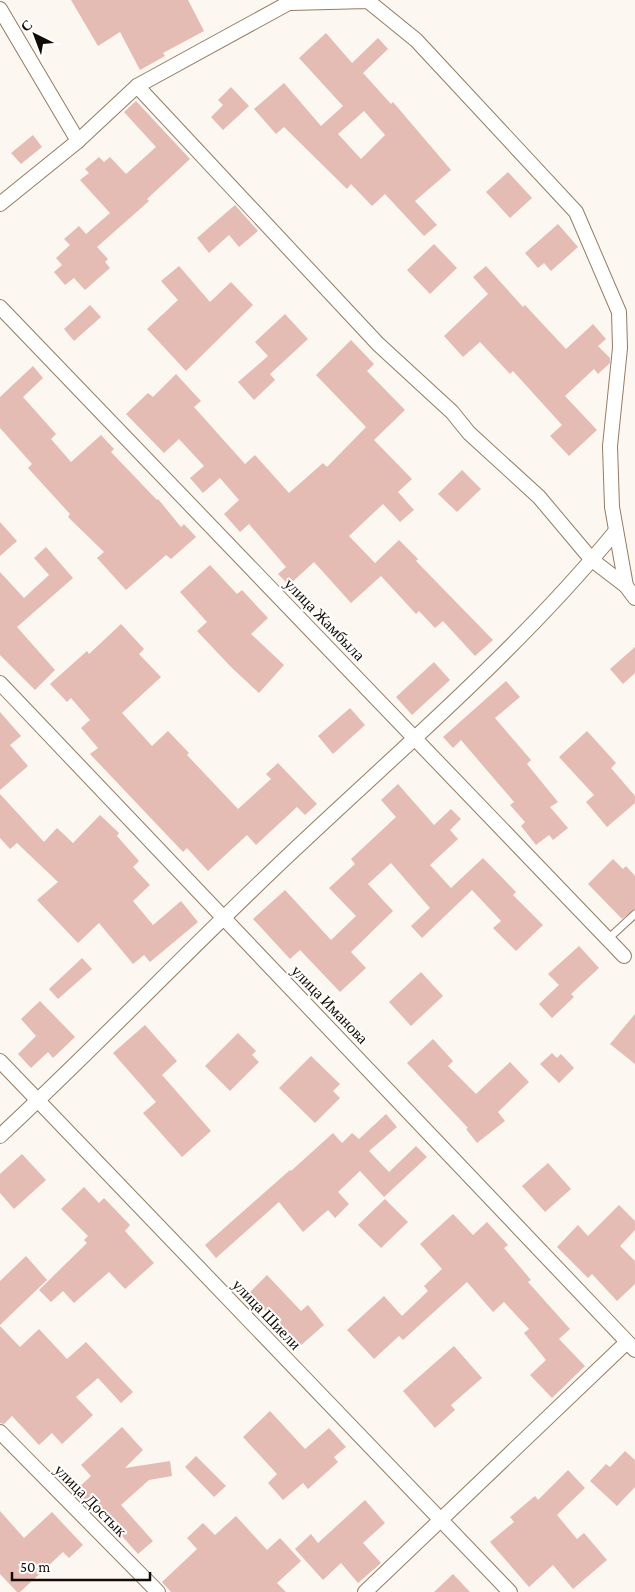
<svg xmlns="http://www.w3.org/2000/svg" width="635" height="1592" viewBox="0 0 635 1592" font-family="'Crimson Pro',serif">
<rect width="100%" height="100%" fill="#fdf7f2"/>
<g fill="#e4bcb3" fill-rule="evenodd">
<polygon points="71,0 188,0 204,31 163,53 165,56 140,70 120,32 98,46"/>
<path d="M326,33L352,63L378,38L388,49L363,73L391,104L393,102L451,170L415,201L437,225L424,236L385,194L372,206L351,184L347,189L284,127L276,134L254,109L284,83L321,126L343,106L299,58ZM364,111L385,135L361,159L338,134Z"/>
<polygon points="231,87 249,106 223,130 211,117 223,105 218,100"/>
<polygon points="136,101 190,159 147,199 149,201 97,247 108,259 105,262 110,268 85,290 74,278 65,285 54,272 62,265 56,258 70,245 64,239 79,226 86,234 110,213 80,180 89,173 85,169 99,157 104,162 110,157 126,174 156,147 124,112"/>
<polygon points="33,135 42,147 21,164 11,153"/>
<polygon points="508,172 532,198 510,218 486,192"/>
<polygon points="235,205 258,231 239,247 229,235 209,253 197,238"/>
<polygon points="558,224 578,247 551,271 544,263 538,268 525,253"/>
<polygon points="434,244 457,268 430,294 407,270"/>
<polygon points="179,266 210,302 231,282 253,305 186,371 147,329 178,300 161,281"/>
<polygon points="486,266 523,307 525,305 566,349 593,324 606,339 598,346 610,358 610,363 598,374 594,369 565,396 597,430 569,456 550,436 562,425 513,371 510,374 480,342 463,357 444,336 488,294 473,277"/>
<polygon points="90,305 101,317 74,341 64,329"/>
<polygon points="285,314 308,339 270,374 275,380 254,400 238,382 268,356 255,342"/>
<polygon points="351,340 374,364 367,371 405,410 374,440 412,479 398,492 414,510 400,522 383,504 349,536 375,563 399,540 418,559 416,561 493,640 475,656 443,621 435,628 419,611 416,614 381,576 351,603 314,562 289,585 278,574 286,567 249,524 240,532 224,514 239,500 220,478 203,493 190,478 204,466 179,439 164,453 126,414 148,393 153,397 176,374 201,401 194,407 245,464 255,455 289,493 323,463 327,467 366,427 316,375"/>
<polygon points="33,366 43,378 23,397 56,434 51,439 71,462 101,435 114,449 111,452 157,500 158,499 181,527 184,524 196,537 171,559 166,555 126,590 97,558 104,552 68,517 70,514 28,468 32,464 0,428 0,397"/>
<polygon points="462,470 481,489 457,512 438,494"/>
<polygon points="0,522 17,541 0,556"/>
<polygon points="46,547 73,578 17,627 55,670 35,690 0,655 0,572 24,598 49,575 34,558"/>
<polygon points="210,565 237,594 242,590 268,618 251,634 284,665 259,693 232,668 197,631 207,622 180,592"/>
<polygon points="121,624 144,649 139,654 161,677 122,713 152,746 168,731 189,753 187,755 238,809 271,779 266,774 278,763 317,804 305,815 297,807 256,845 247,835 208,871 187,848 183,852 90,754 98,748 81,728 90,720 71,698 67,702 50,684 87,651 89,654"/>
<polygon points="635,647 635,673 623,684 610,669"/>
<polygon points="434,662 450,680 412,715 396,697"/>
<polygon points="506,681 520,697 495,718 531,760 527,764 558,802 550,807 568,828 553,840 549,835 536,845 521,826 525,822 510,805 514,802 461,740 453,748 443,737"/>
<polygon points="350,708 365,725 333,754 318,736"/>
<polygon points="0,712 21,736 10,745 28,766 0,790"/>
<polygon points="587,731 616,763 611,768 635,796 635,803 607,827 586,802 594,795 559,757"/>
<polygon points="398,784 434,825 451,809 461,819 450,830 458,839 430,865 451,888 483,858 516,892 513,895 543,925 516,951 493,928 501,921 472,890 422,938 411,926 430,908 391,863 368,884 393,911 351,952 366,968 340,992 300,950 290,959 253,919 285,890 331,940 356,916 329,888 355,864 351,859 396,817 381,800"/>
<polygon points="0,794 44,842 57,828 73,843 100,815 119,833 117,836 139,861 133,867 150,885 133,901 153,925 181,901 198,922 150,962 144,955 133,964 99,923 78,943 37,900 58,882 17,843 10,849 0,838"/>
<polygon points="613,859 623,869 626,866 635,876 635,909 622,919 588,884"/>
<polygon points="579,946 599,968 571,994 574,997 552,1018 539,1004 559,985 548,974"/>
<polygon points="82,958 92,969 58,999 49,989"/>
<polygon points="421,972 443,996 411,1026 389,1002"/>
<polygon points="40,1001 75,1037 53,1058 48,1052 31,1068 18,1054 36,1036 21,1019"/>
<polygon points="635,1014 635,1064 610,1044"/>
<polygon points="145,1025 177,1061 162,1075 211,1131 182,1157 143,1113 156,1102 113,1053"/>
<polygon points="238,1033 256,1051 252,1055 259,1062 230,1091 205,1066"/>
<polygon points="433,1039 453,1061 448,1066 476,1094 510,1062 529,1082 498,1112 505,1121 477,1143 466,1129 468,1128 407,1063"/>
<polygon points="552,1053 557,1058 561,1054 574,1068 559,1083 540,1064"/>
<polygon points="311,1056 340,1084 333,1091 340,1098 315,1123 279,1088"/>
<polygon points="386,1114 397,1127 369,1151 389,1172 416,1146 427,1157 384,1197 360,1171 338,1192 349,1204 335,1218 328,1210 303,1232 279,1202 216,1258 205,1245 290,1170 291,1171 333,1133 342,1143 352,1133 359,1139"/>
<polygon points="22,1154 46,1180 14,1209 0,1193 0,1174"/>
<polygon points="548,1163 571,1189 545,1212 522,1186"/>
<polygon points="84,1187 99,1203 104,1198 130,1225 125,1231 154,1263 125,1289 109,1272 74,1303 63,1291 51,1302 39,1290 87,1243 84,1240 88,1236 61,1209"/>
<polygon points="385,1199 408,1222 381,1248 358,1225"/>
<polygon points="619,1205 635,1221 635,1230 620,1246 635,1261 635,1284 617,1301 592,1274 588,1278 557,1247 578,1225 588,1236"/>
<polygon points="453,1214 473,1235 487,1222 508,1245 504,1248 531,1280 528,1282 570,1329 559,1339 585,1366 552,1398 530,1375 546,1360 524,1333 529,1329 504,1302 493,1312 467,1282 403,1340 399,1336 374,1359 347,1330 384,1296 402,1316 428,1291 424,1286 442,1269 420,1244"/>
<polygon points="26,1256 47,1280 0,1325 0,1281"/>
<polygon points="267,1275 301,1311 308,1305 324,1325 299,1347 249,1293"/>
<polygon points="0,1326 20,1347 39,1329 67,1359 86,1342 133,1392 121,1403 98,1378 76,1397 93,1415 62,1444 52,1433 39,1445 12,1416 4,1424 0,1423"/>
<polygon points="454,1346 482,1378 451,1405 455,1410 435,1428 403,1391"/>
<polygon points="270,1411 305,1449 329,1428 346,1447 334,1457 338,1462 308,1489 303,1483 283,1500 268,1483 277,1474 243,1437"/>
<polygon points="122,1427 143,1450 125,1468 170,1461 172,1476 149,1480 121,1505 153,1541 138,1554 104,1516 102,1518 75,1491 91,1476 81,1465"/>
<polygon points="625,1451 635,1460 635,1487 617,1506 590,1481 606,1464 610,1467"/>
<polygon points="196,1456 226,1486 214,1497 185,1467"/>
<polygon points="568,1470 585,1488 557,1515 577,1539 584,1533 607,1560 573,1589 553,1565 529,1587 490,1542 514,1522 510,1517 535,1496 538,1500"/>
<polygon points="365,1500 385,1523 363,1543 381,1563 358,1583 341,1563 323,1580 295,1549 311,1534 318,1543"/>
<polygon points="0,1511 24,1538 52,1512 83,1545 69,1558 63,1552 20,1592 17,1592 0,1574"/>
<polygon points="236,1516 267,1550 280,1538 301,1561 277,1583 286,1592 171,1592 162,1582 197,1549 187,1538 203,1523 215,1535"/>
<polygon points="453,1574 470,1592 434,1592"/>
</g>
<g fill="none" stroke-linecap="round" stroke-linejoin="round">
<defs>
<polyline id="service" points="608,939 635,914"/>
<g id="minor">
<polyline points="290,3 368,1 416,40 576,212 619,312 620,348 610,446 612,507 626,586 635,598"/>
<polyline points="0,9 78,141"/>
<polyline points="137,86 378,344 452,412 469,433 539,497 592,560 626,586"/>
<polyline points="0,204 78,141 137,86 294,0"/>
<polyline points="0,307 624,956"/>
<polyline points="0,683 635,1350"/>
<polyline points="0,1061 510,1592"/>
<path d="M0,1136C99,1044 193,945 292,852C402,748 519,649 615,532"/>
<polyline points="0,1432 158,1592"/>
<polyline points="365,1592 627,1342"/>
</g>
</defs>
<use href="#service" stroke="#947c62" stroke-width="9"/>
<use href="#minor" stroke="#947c62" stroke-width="16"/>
<use href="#service" stroke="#fff" stroke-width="7"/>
<use href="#minor" stroke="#fff" stroke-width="14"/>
</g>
<g text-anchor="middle" stroke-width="4" stroke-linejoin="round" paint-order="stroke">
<g font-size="16" fill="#140c04" stroke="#fff">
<text transform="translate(325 619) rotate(46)" y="6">улица Жамбыла</text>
<text transform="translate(330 1004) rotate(46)" y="6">улица Иманова</text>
<text transform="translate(267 1314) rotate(46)" y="6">улица Шиели</text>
<text transform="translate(91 1500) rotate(45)" y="6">улица Достык</text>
</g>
</g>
<g transform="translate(35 35) rotate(318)" stroke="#ffffff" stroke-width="4" paint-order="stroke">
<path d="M0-4L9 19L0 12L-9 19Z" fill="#140c04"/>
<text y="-8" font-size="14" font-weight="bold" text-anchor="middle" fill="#140c04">С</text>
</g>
<path d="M12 1572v8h138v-8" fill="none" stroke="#140c04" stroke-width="2.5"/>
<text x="20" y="1572" font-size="15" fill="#140c04" stroke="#ffffff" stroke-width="4" paint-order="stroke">50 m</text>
</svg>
